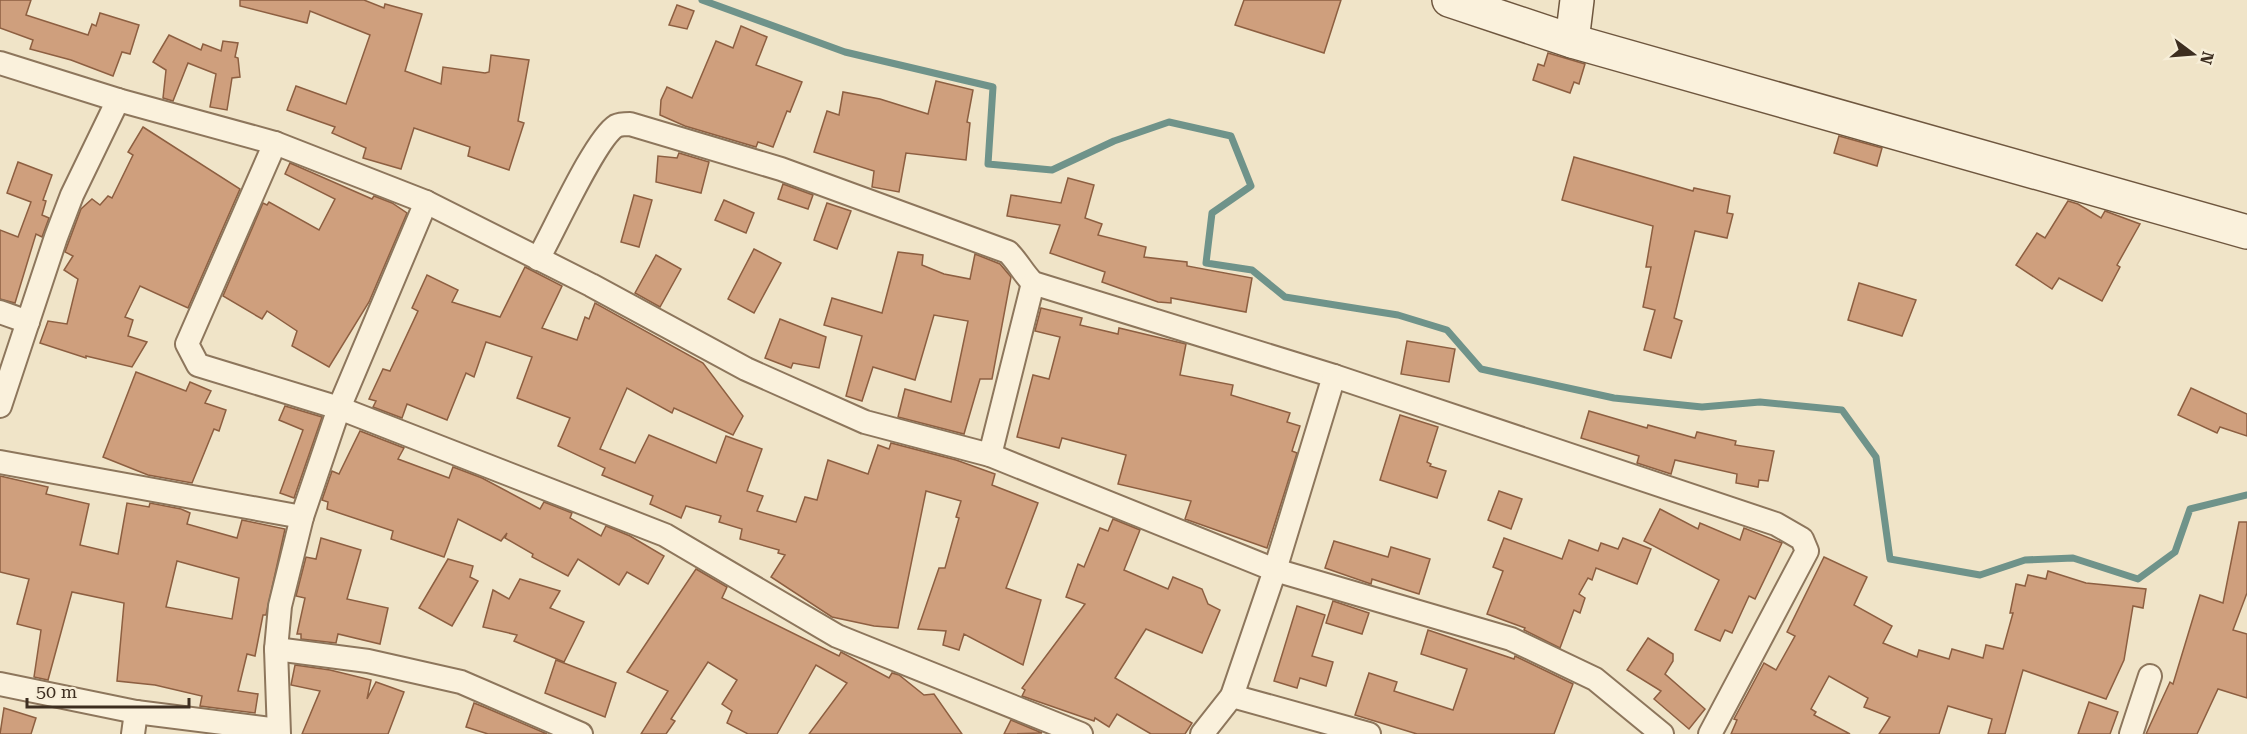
<svg xmlns="http://www.w3.org/2000/svg" width="2247" height="734" viewBox="0 0 2247 734" font-family="'Roboto Serif',serif">
<rect width="100%" height="100%" fill="#f0e4c8"/>
<g fill="none" stroke-linecap="round" stroke-linejoin="round">
<polyline stroke="#6f938a" stroke-width="7" points="702,0 845,52 993,87 988,164 1052,170 1114,141 1169,122 1231,136 1251,186 1212,213 1206,263 1252,270 1285,297 1398,315 1447,330 1481,369 1614,398 1702,407 1760,402 1842,410 1876,457 1890,559 1980,575 2025,560 2073,558 2138,579 2175,552 2190,509 2247,495"/>
</g>
<g fill="#cf9f7d" stroke="#8d5f41" stroke-width="1.5" fill-rule="evenodd">
<polygon points="0,0 31,0 26,15 88,35 92,24 96,26 100,13 139,25 130,54 122,52 113,76 71,60 30,49 33,40 0,28"/>
<polygon points="240,0 364,0 384,8 385,4 422,14 405,71 441,84 443,67 485,73 489,72 491,55 529,60 518,121 524,123 509,170 468,156 470,147 414,128 401,169 363,158 366,148 332,133 335,127 287,110 296,86 346,104 370,35 310,11 307,23 240,6"/>
<polygon points="1244,0 1341,0 1324,53 1235,25"/>
<polygon points="677,5 694,11 687,29 669,25"/>
<polygon points="741,26 767,37 756,65 802,82 790,112 787,111 773,147 758,142 756,147 685,126 660,115 661,100 667,87 692,98 716,41 733,48"/>
<polygon points="169,35 201,50 203,44 221,51 223,41 238,43 235,57 238,58 240,77 232,78 227,110 210,107 216,74 188,63 173,101 163,98 166,70 153,62"/>
<polygon points="1548,53 1585,64 1579,84 1574,82 1570,93 1533,80 1538,64 1544,66"/>
<polygon points="936,81 973,90 967,122 970,123 966,160 906,153 899,192 872,187 874,171 814,152 827,111 839,115 843,92 880,99 928,114"/>
<polygon points="143,127 240,189 188,308 140,286 125,317 133,320 128,336 147,342 132,367 86,356 86,358 40,343 48,321 67,324 78,279 64,270 73,256 65,252 81,209 92,199 100,205 108,196 112,198 133,155 128,152"/>
<polygon points="1839,136 1882,148 1877,166 1834,153"/>
<polygon points="679,153 709,162 701,193 656,182 658,156 677,158"/>
<polygon points="1574,157 1693,191 1694,188 1730,196 1727,213 1733,214 1727,238 1695,231 1674,318 1682,321 1671,358 1644,350 1655,310 1643,307 1651,267 1646,267 1653,226 1562,200"/>
<polygon points="18,162 52,175 43,200 46,201 42,215 49,218 42,237 36,234 15,303 0,299 0,230 18,237 31,202 7,193"/>
<polygon points="290,163 372,199 374,196 392,203 407,213 369,302 329,367 292,346 297,331 267,311 262,319 223,296 263,203 267,205 269,202 319,230 335,199 285,174"/>
<polygon points="1068,178 1094,185 1085,218 1102,224 1098,235 1146,247 1144,257 1187,262 1187,266 1252,278 1246,312 1171,298 1171,303 1158,302 1102,282 1105,272 1050,253 1060,225 1007,216 1011,195 1061,203"/>
<polygon points="783,184 813,195 808,209 778,199"/>
<polygon points="634,195 652,200 639,247 621,242"/>
<polygon points="724,200 754,213 746,233 715,220"/>
<polygon points="2068,201 2078,204 2101,218 2105,211 2140,224 2117,265 2120,267 2102,301 2059,278 2052,289 2016,265 2037,233 2045,238"/>
<polygon points="827,203 851,211 837,249 814,240"/>
<polygon points="754,249 781,263 754,313 728,299"/>
<polygon points="898,252 923,255 922,265 944,274 970,279 975,254 1000,264 1011,277 992,379 980,379 964,434 898,417 905,389 951,402 968,321 934,315 915,380 873,367 862,401 846,396 862,336 824,325 832,298 882,313"/>
<polygon points="656,255 681,269 660,307 635,293"/>
<polygon points="525,267 562,286 542,328 577,340 585,317 589,319 595,303 703,363 743,416 733,435 674,408 672,413 627,388 600,449 635,463 649,435 716,463 726,436 762,449 747,491 763,496 757,511 796,522 805,497 817,500 828,460 868,474 878,445 889,449 891,443 956,460 995,474 992,485 1038,503 1006,588 1041,600 1023,665 964,634 959,650 943,645 946,631 918,629 939,568 945,568 959,518 956,517 961,501 926,491 898,628 874,626 832,617 771,577 785,555 778,553 779,550 740,539 742,529 719,522 721,516 686,506 681,518 650,504 653,496 602,475 605,468 558,446 570,418 517,398 532,357 486,342 474,377 466,373 447,420 407,404 402,418 373,407 376,401 369,399 383,369 390,371 418,311 412,308 427,275 458,290 452,302 500,317"/>
<polygon points="1859,283 1916,300 1902,336 1848,320"/>
<polygon points="1041,308 1082,318 1080,325 1118,334 1119,328 1186,344 1180,375 1233,385 1231,395 1290,413 1287,422 1300,426 1292,451 1297,453 1267,548 1185,519 1191,501 1118,484 1126,455 1062,438 1059,448 1017,437 1033,375 1049,379 1060,337 1035,331"/>
<polygon points="780,319 826,337 819,368 793,363 791,368 765,358"/>
<polygon points="1407,341 1455,349 1449,382 1401,374"/>
<polygon points="136,372 186,391 190,382 211,391 205,403 226,410 219,431 214,429 192,483 148,475 103,457"/>
<polygon points="2191,388 2247,414 2247,436 2220,427 2217,433 2178,415"/>
<polygon points="285,406 322,417 294,498 280,493 303,430 279,420"/>
<polygon points="1589,411 1647,428 1648,425 1695,438 1697,432 1736,441 1735,445 1774,451 1768,481 1759,480 1758,487 1736,483 1737,474 1675,460 1671,474 1637,463 1639,456 1581,438"/>
<polygon points="1400,415 1438,427 1427,462 1431,464 1430,466 1446,471 1437,498 1380,480"/>
<polygon points="360,431 404,448 398,459 449,478 453,467 482,478 540,509 544,502 572,513 570,518 601,536 606,526 630,536 664,556 648,584 627,572 619,585 578,559 568,576 532,557 533,554 505,538 507,533 501,541 458,519 444,557 391,539 393,531 327,509 328,502 322,500 332,471 339,474"/>
<path d="M0,476L48,487L46,494L89,504L80,545L118,554L127,503L149,507L150,503L181,509L190,513L187,524L237,538L242,520L285,529L266,615H263L255,656L247,654L238,691L258,694L255,713L200,706L202,696L155,685L117,681L124,603L72,592L48,680L34,677L41,630L17,624L29,579L0,572ZM177,561L239,578L232,619L166,607Z"/>
<polygon points="1499,491 1522,499 1511,529 1488,520"/>
<polygon points="1660,509 1698,529 1700,523 1740,540 1744,528 1782,543 1755,599 1749,596 1732,633 1725,630 1720,641 1695,630 1719,580 1644,541"/>
<polygon points="1113,519 1140,530 1124,570 1168,589 1173,577 1202,589 1208,604 1220,610 1202,653 1146,629 1115,678 1192,723 1185,734 1151,734 1117,714 1109,727 1095,718 1094,721 1022,696 1025,690 1022,688 1085,604 1066,597 1078,564 1084,567 1100,528 1108,531"/>
<polygon points="2239,522 2247,522 2247,593 2233,630 2247,634 2247,698 2218,689 2197,734 2146,734 2170,682 2173,684 2200,595 2223,603"/>
<polygon points="321,538 361,550 347,599 388,608 380,644 338,634 336,643 301,639 301,634 297,634 305,598 296,596 306,557 316,559"/>
<polygon points="1504,538 1562,559 1569,540 1598,551 1601,543 1618,549 1623,538 1651,549 1637,584 1596,568 1592,580 1588,578 1579,594 1585,598 1580,613 1574,610 1560,648 1524,630 1525,628 1487,614 1503,571 1493,567"/>
<polygon points="1334,541 1388,557 1391,547 1430,559 1419,594 1372,579 1371,584 1325,568"/>
<polygon points="1824,557 1867,577 1854,605 1892,626 1883,643 1917,657 1919,650 1949,659 1952,649 1983,658 1986,645 2003,649 2013,613 2010,613 2016,584 2025,586 2028,575 2046,579 2048,571 2086,583 2146,589 2143,608 2133,606 2124,660 2106,699 2023,670 2005,734 1988,734 1992,719 1948,706 1939,734 1879,734 1890,717 1864,707 1868,698 1829,676 1811,709 1816,712 1814,715 1850,734 1731,734 1737,720 1734,719 1764,663 1776,670 1795,636 1787,632"/>
<polygon points="448,559 473,566 470,577 478,581 452,626 419,608"/>
<polygon points="696,569 727,587 722,598 839,656 841,652 889,678 892,673 899,675 924,695 934,694 962,734 809,734 847,683 816,665 777,734 748,734 727,723 732,711 722,704 737,680 708,662 671,719 675,721 666,734 641,734 668,691 627,672"/>
<polygon points="520,579 560,591 550,608 584,622 564,662 514,641 517,635 483,627 493,590 509,599"/>
<polygon points="1333,601 1369,613 1362,634 1326,623"/>
<polygon points="1297,606 1325,615 1312,656 1333,662 1326,686 1300,678 1297,688 1274,681"/>
<polygon points="1428,630 1514,659 1515,656 1573,684 1554,734 1417,734 1355,715 1369,673 1397,682 1394,691 1453,710 1467,669 1421,654"/>
<polygon points="1648,638 1673,654 1673,661 1665,674 1705,709 1689,729 1654,699 1661,691 1627,670"/>
<polygon points="556,660 616,683 605,717 545,693"/>
<polygon points="295,665 330,670 371,680 367,699 376,682 404,692 388,734 302,734 320,691 291,685"/>
<polygon points="2089,702 2118,712 2110,734 2078,734"/>
<polygon points="474,703 484,707 547,734 488,734 466,727"/>
<polygon points="4,708 36,718 31,734 0,734"/>
<polygon points="1011,720 1042,733 1004,734"/>
</g>
<g fill="none" stroke-linecap="round" stroke-linejoin="round">
<defs>
<g id="street">
<polyline points="0,63 118,100 275,143 426,202 591,285 746,369 865,422 990,455 1275,570 1511,639 1595,679 1662,734"/>
<polyline points="275,143 187,344 198,365 339,408 665,535 837,636 1081,734"/>
<path d="M538,259C553,233 595,139 616,126C620,124 625,124 630,124L781,169L1008,252C1018,262 1023,273 1033,283L1334,376L1776,524L1802,539L1807,551L1710,734"/>
<polyline points="0,312 28,322"/>
<polyline points="0,406 56,237 72,195 118,100"/>
<polyline points="990,455 1033,283"/>
<polyline points="0,462 302,517"/>
<polyline points="276,649 368,661 461,682 581,734"/>
<polyline points="0,684 136,712 278,730"/>
<polyline points="1232,696 1369,734"/>
<polyline points="133,734 136,712"/>
<polyline points="279,734 276,649 280,606 302,517 339,408 426,202"/>
<polyline points="1202,734 1232,696 1275,570 1334,376"/>
<polyline points="2131,734 2150,676"/>
</g>
<g id="secondary">
<polyline points="1449,0 1572,41 2247,232"/>
<polyline points="1572,41 1577,0"/>
</g>
</defs>
<use href="#street" stroke="#8d765c" stroke-width="26"/>
<use href="#secondary" stroke="#6f573f" stroke-width="36"/>
<use href="#street" stroke="#faf1dc" stroke-width="22"/>
<use href="#secondary" stroke="#faf1dc" stroke-width="33"/>
</g>
<g transform="translate(2193 54) rotate(106)" stroke="#f7eed8" stroke-width="4.5" paint-order="stroke">
<path d="M0-4.5L10 22L0 15L-10 22Z" fill="#3d2e20"/>
<text y="-9" font-size="16" font-weight="bold" text-anchor="middle" fill="#3d2e20">N</text>
</g>
<path d="M27 698v9h162v-9" fill="none" stroke="#3d2e20" stroke-width="3"/>
<text x="36" y="698" font-size="18" fill="#3d2e20" stroke="#f7eed8" stroke-width="4.5" paint-order="stroke">50 m</text>
</svg>
